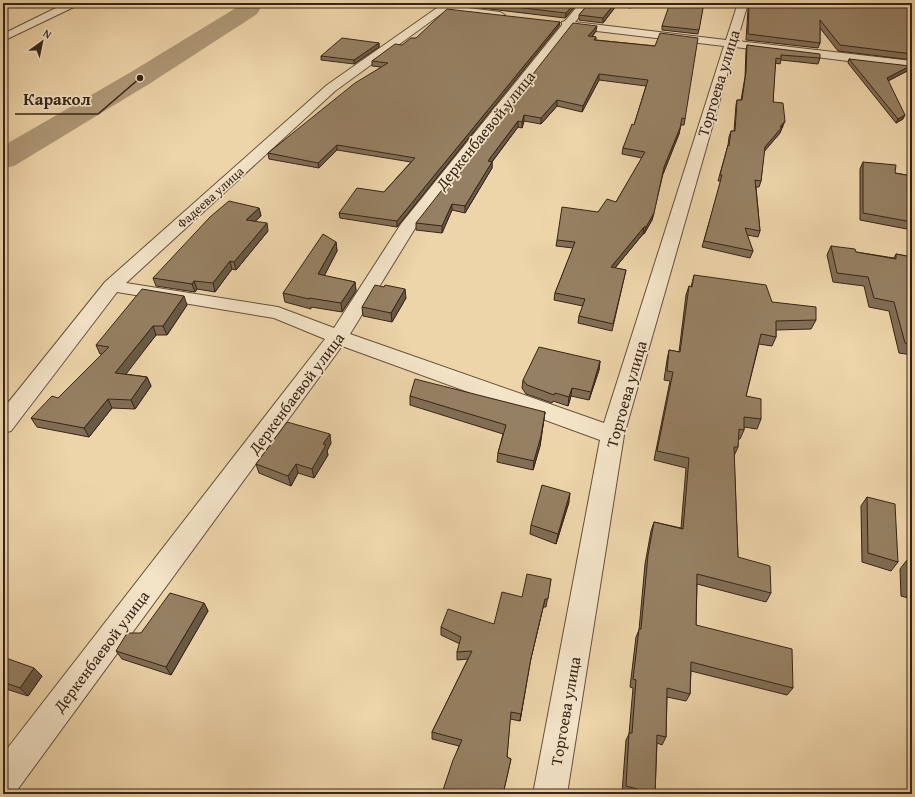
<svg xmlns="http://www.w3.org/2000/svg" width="915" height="797" viewBox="0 0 915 797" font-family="'Gentium Book Plus',serif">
<rect width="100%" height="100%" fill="#edd4a9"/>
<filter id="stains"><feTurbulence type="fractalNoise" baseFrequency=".005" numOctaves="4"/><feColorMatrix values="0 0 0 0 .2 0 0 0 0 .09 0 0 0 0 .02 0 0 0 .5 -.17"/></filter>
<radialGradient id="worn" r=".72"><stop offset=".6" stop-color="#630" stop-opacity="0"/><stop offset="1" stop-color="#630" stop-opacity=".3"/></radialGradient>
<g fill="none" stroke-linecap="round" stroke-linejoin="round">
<polygon fill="#af9877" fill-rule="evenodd" points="239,3 261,3 260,9 257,14 149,84 14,166 3,168 3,146 131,72 239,6"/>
<defs>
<g id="street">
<polygon points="66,3 79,3 78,5 3,41 3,34"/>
<path d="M444,3H455L452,6L500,12L505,15L500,18L445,11L335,91L126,283L278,307L334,328L401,224L562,25V22L565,21L580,3H590L575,22L726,40L738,3H748L737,41L912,61V69L735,47L624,435L567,794H533L600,440L342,346L15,793L3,794V754L325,339L274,318L117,292L11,431L3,433V409L105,282L327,85ZM571,28L724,46L604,423L350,334L414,230Z"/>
</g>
</defs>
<use href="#street" stroke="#65503c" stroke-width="2"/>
<use href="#street" fill="#f3e3c7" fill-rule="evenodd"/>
</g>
<g fill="#816e55" stroke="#382417">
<polygon points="456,3 578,3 565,18 456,5"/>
<polygon points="589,3 631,3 631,8 616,6 603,23 579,20 579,15"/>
<polygon points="686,3 721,3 720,7 703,6 698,34 662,30 662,26"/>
<polygon points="749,3 912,3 912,60 838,51 820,28 820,43 818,48 746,40 748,9"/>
<polygon points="560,22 559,26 397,227 340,218 339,213 384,192 411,162 337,150 319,168 269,159 268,153 381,67 372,66 372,61 416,38"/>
<polygon points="596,31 592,37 596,37 596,40 655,46 685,119 684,125 681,125 679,134 663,174 652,220 644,234 643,234 615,268 626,270 612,331 578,323 579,316 583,306 554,300 555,293 573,248 556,246 557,240 598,212 616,202 642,158 622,154 623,148 634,125 646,86 599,80 582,112 557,106 541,124 524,121 522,128 518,127 492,162 492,168 465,213 452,210 442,233 416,230 416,223"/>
<polygon points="379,43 379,47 354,64 321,60 321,56"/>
<polygon points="747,45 820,58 818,64 781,60 780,64 775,63 773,102 783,127 781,129 780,133 764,151 761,181 759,187 756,187 760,231 758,237 747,235 753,251 750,258 702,247 721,181 718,181 728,145 729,137 731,131 734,131 736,105 737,100 741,100 745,77 746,50"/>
<polygon points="849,59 909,70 888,81 903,119 896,123 848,63"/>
<polygon points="863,162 895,173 912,176 912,230 860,220 860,169"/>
<polygon points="259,208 261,216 255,221 268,231 236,270 232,269 215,292 197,289 195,292 156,286 153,278"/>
<polygon points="336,242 337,251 324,276 355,282 356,291 342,312 311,307 311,309 285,302 283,293"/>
<polygon points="831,246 856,252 894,258 896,254 912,257 912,355 899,353 889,311 869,307 864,286 833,282 827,255"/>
<polygon points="694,275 772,302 816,320 811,329 776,330 776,337 772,346 759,344 746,396 761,419 757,429 744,427 744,430 740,439 738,439 738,447 734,456 738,557 771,593 766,602 697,584 696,625 793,688 787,695 691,671 690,694 686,701 667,697 666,737 662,745 657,743 655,794 626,794 622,793 626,740 629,734 633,688 630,687 636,637 639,630 645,564 651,531 654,522 681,528 686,468 654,460 670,381 664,380 667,360 669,350 679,352 686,295 689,286 691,287"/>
<polygon points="406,298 392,322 363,316 362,307"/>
<polygon points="187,305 167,335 156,335 125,374 147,377 151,386 135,409 112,408 89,437 37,427 31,418 58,398 102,354 100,354 96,345"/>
<polygon points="600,361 599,370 589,400 571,396 568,406 553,401 552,403 526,394 522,388 523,380"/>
<polygon points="410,396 545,412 540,446 533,470 497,462 498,453 503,434 410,405"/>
<polygon points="331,443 327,451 328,455 314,478 298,473 291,486 259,473 256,464"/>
<polygon points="867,497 898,562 891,571 862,562 861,506"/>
<polygon points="569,502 556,544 530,534 531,525"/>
<polygon points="907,560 912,561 912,599 901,596 900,569"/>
<polygon points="551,579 546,607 543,607 529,666 520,721 510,719 507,757 511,759 503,794 442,794 459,746 432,739 432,732 468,659 457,660 457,652 460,644 441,635 441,627 494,624 522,597"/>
<polygon points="204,603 208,611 171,675 122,659 116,651 141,633"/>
<polygon points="3,657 42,676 28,696 3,688"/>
</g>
<g fill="#695a45" stroke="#382417">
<polygon points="575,3 578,3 565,18 566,13"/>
<polygon points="615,3 616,3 616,6 603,23 603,18"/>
<polygon points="560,22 559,26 397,227 397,221"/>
<polygon points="597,26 596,31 588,42 588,36"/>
<polygon points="379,43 379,47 354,64 354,60"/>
<polygon points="910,66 909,70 886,82 887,78"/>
<polygon points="599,74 599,80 582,112 583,106"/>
<polygon points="557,100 557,106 541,124 541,118"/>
<polygon points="524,115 524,121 522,128 522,122"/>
<polygon points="905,115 903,119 896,123 898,119"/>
<polygon points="518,121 518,127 488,167 488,161"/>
<polygon points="785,121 780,133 763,153 765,147"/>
<polygon points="680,128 679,134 663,174 664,167"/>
<polygon points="337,145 337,150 319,168 318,163"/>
<polygon points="492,162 492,168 465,213 465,206"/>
<polygon points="452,204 452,210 442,233 442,226"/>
<polygon points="259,208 261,216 248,228 246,220"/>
<polygon points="654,213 652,220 644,234 646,227"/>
<polygon points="267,223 268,231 236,270 234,262"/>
<polygon points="644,227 643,234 610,274 611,267"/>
<polygon points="336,242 337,251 320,284 318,274"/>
<polygon points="230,261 232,269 215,292 213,283"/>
<polygon points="194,281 197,289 195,292 192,284"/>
<polygon points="355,282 356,291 342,312 341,303"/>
<polygon points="405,289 406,298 392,322 391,313"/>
<polygon points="184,296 187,305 167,335 163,326"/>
<polygon points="153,326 156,335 120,382 115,373"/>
<polygon points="600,361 599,370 589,400 591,392"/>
<polygon points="147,377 151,386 135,409 131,400"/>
<polygon points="572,388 571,396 568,406 569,397"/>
<polygon points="108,399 112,408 89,437 84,428"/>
<polygon points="545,412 540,446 533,470 534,461"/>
<polygon points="330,434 331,443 327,451 328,455 314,478 312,469 323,444"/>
<polygon points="296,464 298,473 291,486 288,476"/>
<polygon points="570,493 569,502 556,544 558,534"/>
<polygon points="545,599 529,666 520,721 531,658"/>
<polygon points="204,603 208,611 171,675 166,667"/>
<polygon points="34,668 42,676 28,696 20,688"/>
</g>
<g fill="#968063" stroke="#382417">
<polygon points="480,3 575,3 566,13"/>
<polygon points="589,3 615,3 603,18 579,15"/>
<polygon points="670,3 685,4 686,3 704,3 699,30 662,26"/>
<polygon points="749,3 912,3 912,54 840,45 820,20 820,43 748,34"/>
<polygon points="447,9 560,22 397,221 339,213 357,188 384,192 415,158 337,145 318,163 268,153 355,83 388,63 372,61 395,44 402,45 411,38 416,38"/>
<polygon points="573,23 597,26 588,36 596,37 594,40 655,46 660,33 698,38 685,119 682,118 680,128 664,167 654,213 646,227 644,227 611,267 626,270 613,324 579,316 585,299 555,293 575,242 557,240 562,207 598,212 607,199 616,202 645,152 623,148 632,124 634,125 648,80 599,74 583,106 557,100 541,118 524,115 522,122 518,121 488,161 492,162 465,206 452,204 442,226 416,223"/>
<polygon points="342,38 379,43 354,60 321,56"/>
<polygon points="747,45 820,54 820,58 781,55 781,59 776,58 773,102 783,103 785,121 780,127 782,127 765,147 761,181 755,180 760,231 745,228 753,251 704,241 722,175 720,175 728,145 729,146 731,131 735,131 737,100 742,100 746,72"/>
<polygon points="849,59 910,66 887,78 905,115 898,119"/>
<polygon points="863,162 896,165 895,173 912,176 912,222 863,213"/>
<polygon points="229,201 259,208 246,220 267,223 234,262 230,261 213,283 194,281 192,284 153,278 210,217"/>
<polygon points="323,234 336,242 318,274 355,282 341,303 309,298 309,299 283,293"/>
<polygon points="831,246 855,249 856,252 896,259 896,254 912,257 912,345 905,343 894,302 874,298 868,277 837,273"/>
<polygon points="694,275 766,285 772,302 816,307 816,320 776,321 776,337 761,334 746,396 761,399 761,419 744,417 744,430 739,429 738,447 734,447 738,557 770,566 771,593 697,574 696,625 792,649 793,688 691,662 690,694 667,688 666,737 657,735 655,794 626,786 629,733 632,733 636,680 633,679 639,629 641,629 648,555 654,522 683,529 689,458 657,451 673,372 667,371 669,350 680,352 689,286 692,287"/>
<polygon points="375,285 384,287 385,285 405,289 391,313 362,307"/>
<polygon points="142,289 184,296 163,326 153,326 115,373 147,377 131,400 108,399 84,428 31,418 52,396 58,398 109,347 96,345"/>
<polygon points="539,347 600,361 591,392 572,388 569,397 555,393 554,395 527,385 523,380"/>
<polygon points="415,379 545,412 541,436 534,461 498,453 506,425 410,396"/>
<polygon points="287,422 330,434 323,444 326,445 312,469 296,464 288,476 256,464"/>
<polygon points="542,485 570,493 558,534 531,525"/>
<polygon points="867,497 895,504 898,562 868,553"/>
<polygon points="907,560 912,561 912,588 909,587"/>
<polygon points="527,574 551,579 548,599 545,599 531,658 521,714 511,712 507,757 511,759 503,794 444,794 442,793 453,760 462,740 432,732 472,651 457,652 461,637 441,627 448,609 494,624 502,592 522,597"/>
<polygon points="170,593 204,603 166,667 116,651 127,633 141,633"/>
<polygon points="3,657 34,668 20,688 3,682"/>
</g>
<g text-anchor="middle" stroke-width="3.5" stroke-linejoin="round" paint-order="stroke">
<g font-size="13" fill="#382417" stroke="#f3e3c7">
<text transform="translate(210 197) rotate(-42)" y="5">Фадеева улица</text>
</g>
<g font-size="16" fill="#382417" stroke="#f3e3c7">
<text transform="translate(718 83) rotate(-73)" y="6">Торгоева улица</text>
<text transform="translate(485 130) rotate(-51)" y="6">Деркенбаевой улица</text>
<text transform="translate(296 393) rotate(-53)" y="6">Деркенбаевой улица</text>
<text transform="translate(626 394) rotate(-74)" y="6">Торгоева улица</text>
<text transform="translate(101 651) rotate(-53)" y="6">Деркенбаевой улица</text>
<text transform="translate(565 711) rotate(-80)" y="6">Торгоева улица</text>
</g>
</g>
<path fill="none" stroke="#382417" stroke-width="1.5" d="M140 78L98 114H15"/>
<circle fill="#382417" stroke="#f3e3c7" stroke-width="1.5" cx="140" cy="78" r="4"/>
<g font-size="17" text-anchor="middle" font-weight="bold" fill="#382417" stroke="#f3e3c7" stroke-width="3.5" stroke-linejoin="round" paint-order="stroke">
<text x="57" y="105">Каракол</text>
</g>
<rect width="915" height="797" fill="none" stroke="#edd4a9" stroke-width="16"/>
<rect x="4" y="4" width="907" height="789" fill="none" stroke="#382417" stroke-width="2"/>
<rect x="8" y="8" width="899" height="781" fill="none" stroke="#382417"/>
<g transform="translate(42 42) rotate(33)" stroke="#f3e3c7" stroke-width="3" paint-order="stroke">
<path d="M0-3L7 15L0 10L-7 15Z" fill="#382417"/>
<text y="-6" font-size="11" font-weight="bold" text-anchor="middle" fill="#382417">N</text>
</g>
<rect width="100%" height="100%" filter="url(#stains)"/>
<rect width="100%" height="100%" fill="url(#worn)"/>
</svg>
